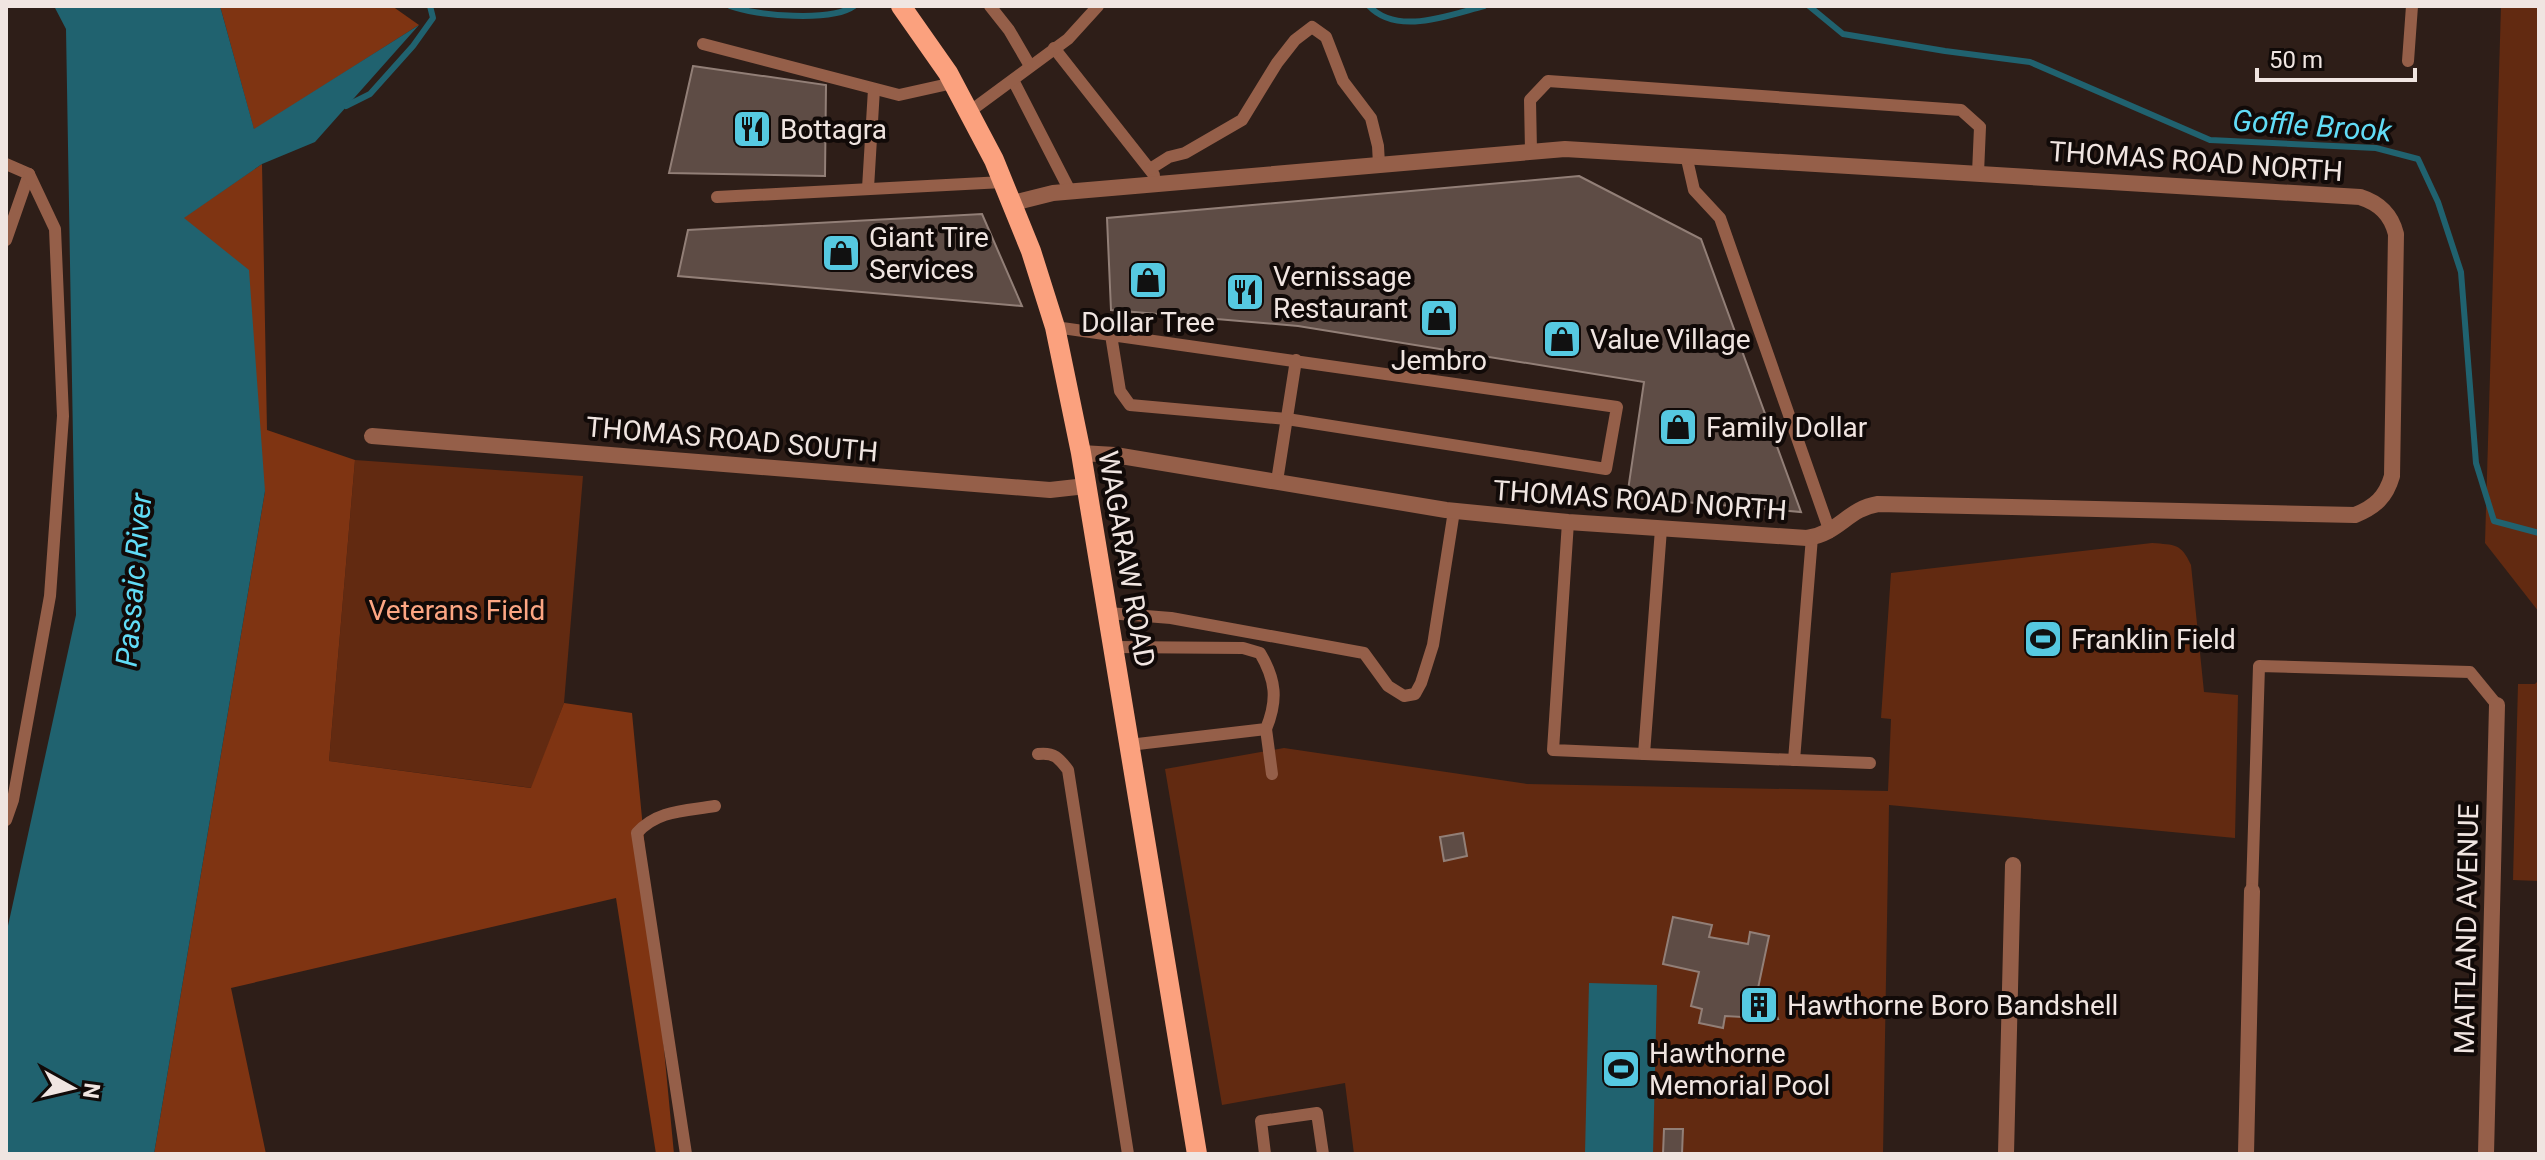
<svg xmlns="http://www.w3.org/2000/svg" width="2545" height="1160" viewBox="0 0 2545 1160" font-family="Roboto,sans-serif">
<rect width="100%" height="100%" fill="#2e1e18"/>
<g fill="#622a11">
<polygon points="2501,6 2539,6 2539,612 2485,543"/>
<polygon points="355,460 583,476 564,703 532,788 329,761"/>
<path d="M2152,543C2175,545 2181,543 2191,565L2204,692L2238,695L2235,838L1889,805L1883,1154H1354L1345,1083L1222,1105L1165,769L1284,748L1527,784L1888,791L1891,719L1881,718L1891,573Z"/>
<polygon points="2539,680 2539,881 2513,880 2518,684 2535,684"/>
</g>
<g fill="#7f3412">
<polygon points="220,6 392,6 419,25 254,130"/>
<polygon points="262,164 267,430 355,460 329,761 531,788 564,703 632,713 674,1154 656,1154 616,898 231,988 266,1154 154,1154 265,491 183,218"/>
</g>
<g fill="#20626f">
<polygon points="54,6 220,6 254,129 419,25 315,142 262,164 184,218 249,270 265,491 154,1154 6,1154 6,935 76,615 66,29"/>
<polygon points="1589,983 1657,985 1653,1154 1585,1154"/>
</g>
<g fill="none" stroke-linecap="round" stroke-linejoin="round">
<g stroke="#20626f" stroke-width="6">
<path d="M730,6C756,16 832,22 854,6"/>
<path d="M1369,6C1397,36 1449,15 1484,6"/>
<polyline points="1809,6 1843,34 1945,51 2030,62 2210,140 2376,148 2418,159 2438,202 2461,272 2476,463 2494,521 2539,533"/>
<polyline points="346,106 370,94 413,46 433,18 430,6"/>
</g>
</g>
<g fill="#5e4c45" stroke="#927f77" stroke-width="2">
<polygon points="693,66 826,85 825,176 669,173"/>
<polygon points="1579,176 1701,239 1801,512 1627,497 1644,382 1298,326 1111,310 1107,218"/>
<polygon points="982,214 1022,306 678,276 688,230"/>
<polygon points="1463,833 1467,856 1444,861 1440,837"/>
<polygon points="1673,917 1712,925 1709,937 1748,944 1750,932 1769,936 1757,993 1769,993 1778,1019 1725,1016 1723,1028 1699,1023 1702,1009 1691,1006 1699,972 1663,964"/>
<polygon points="1664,1129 1683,1129 1682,1154 1663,1154"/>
</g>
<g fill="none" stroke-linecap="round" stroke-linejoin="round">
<g stroke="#955f49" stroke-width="12">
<polyline points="990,6 1009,30 1030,66"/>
<polyline points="703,44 899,95 953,83"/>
<polyline points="1054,48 1154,175"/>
<polyline points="2408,61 2412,6"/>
<polyline points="1013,80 1070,191"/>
<polyline points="969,112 1068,39 1098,6"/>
<polyline points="1531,151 1530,100 1548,81 1961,110 1980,127 1978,173"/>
<polyline points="1686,155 1694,190 1720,218 1830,532"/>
<polyline points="6,164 29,174 6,240"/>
<polyline points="1150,169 1169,157 1185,153 1242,120 1277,63 1295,40 1312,27 1326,37 1343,81 1371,118 1378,146 1379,164"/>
<polyline points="868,188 874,89"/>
<polyline points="717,197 1003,182"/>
<polyline points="1055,327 1617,407 1606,469 1287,419 1130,405 1120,391 1111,335"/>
<polyline points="1277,481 1296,360"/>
<polyline points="1568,522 1553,750 1644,754 1661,529"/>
<polyline points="1108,613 1171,618 1364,653 1388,686 1404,696 1415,694 1421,683 1433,645 1454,511"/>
<path d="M1113,647L1243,648L1260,653C1276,680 1278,700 1266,729L1129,745"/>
<polyline points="1266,729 1272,774"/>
<path d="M1038,754C1054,752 1059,758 1068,770L1128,1154"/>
<polyline points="1644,754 1870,763"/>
<polyline points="1794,760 1812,537"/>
<polyline points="6,820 13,800 50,596 63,416 55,229 29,174"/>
<polyline points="2252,891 2259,666 2470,672 2497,705"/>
<path d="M686,1154L637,833C657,810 686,811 715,806"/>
<polyline points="1265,1154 1261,1121 1317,1113 1323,1154"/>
</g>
<g stroke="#955f49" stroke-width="16">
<path d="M1013,203L1053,193L1565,149L2360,197C2379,203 2391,214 2396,234L2392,476C2386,497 2375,507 2355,515L1878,504C1847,509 1840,533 1807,538L1568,522L1446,510L1115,455L1081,453"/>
<polyline points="372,436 1050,490 1086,486"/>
<polyline points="2006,1154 2013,865"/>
<polyline points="2246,1154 2252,891"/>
<polyline points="2486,1154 2497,705"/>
</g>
<polyline stroke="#fba17e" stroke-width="20" points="901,6 948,73 994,160 1031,251 1055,327 1081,453 1197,1154"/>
</g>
<defs>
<symbol id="restaurant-square" viewBox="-11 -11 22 22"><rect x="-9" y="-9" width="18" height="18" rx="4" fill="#56c9e1" stroke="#110a08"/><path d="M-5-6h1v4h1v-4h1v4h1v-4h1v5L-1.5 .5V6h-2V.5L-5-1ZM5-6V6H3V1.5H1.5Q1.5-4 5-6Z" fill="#111"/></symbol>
<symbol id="shop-square" viewBox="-11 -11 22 22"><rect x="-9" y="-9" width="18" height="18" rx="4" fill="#56c9e1" stroke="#110a08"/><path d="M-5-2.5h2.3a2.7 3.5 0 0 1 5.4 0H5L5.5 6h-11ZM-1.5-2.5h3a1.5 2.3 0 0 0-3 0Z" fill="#111"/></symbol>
<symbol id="stadium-square" viewBox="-11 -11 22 22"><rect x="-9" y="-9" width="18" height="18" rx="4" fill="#56c9e1" stroke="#110a08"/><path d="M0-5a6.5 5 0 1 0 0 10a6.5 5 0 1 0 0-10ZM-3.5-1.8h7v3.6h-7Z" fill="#111"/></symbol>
<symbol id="building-square" viewBox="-11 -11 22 22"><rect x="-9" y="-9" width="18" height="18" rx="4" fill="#56c9e1" stroke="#110a08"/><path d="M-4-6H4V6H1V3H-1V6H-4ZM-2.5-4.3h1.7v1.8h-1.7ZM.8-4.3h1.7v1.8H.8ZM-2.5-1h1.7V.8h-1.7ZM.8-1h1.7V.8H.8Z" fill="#111"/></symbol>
</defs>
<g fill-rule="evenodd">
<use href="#restaurant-square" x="730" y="107" width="44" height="44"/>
<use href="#shop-square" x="819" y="231" width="44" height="44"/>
<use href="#shop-square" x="1126" y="258" width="44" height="44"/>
<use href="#restaurant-square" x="1223" y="270" width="44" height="44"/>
<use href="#shop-square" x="1417" y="296" width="44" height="44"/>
<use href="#shop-square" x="1540" y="317" width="44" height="44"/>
<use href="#shop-square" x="1656" y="405" width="44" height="44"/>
<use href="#stadium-square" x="2021" y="617" width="44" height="44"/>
<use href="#building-square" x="1737" y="983" width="44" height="44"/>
<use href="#stadium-square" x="1599" y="1047" width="44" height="44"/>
</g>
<g text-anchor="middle" stroke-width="8" stroke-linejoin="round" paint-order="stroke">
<g font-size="28" fill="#f0e5e1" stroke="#110a08" text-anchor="start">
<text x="780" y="139">Bottagra</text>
<text x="869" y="247">Giant Tire<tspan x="869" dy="32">Services</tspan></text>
<text x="1273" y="286">Vernissage<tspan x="1273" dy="32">Restaurant</tspan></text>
<text x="1148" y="332" text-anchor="middle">Dollar Tree</text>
<text x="1590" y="349">Value Village</text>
<text x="1439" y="370" text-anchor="middle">Jembro</text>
<text x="1706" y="437">Family Dollar</text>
<text x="2071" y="649">Franklin Field</text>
<text x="1787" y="1015">Hawthorne Boro Bandshell</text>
<text x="1649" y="1063">Hawthorne<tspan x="1649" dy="32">Memorial Pool</tspan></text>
</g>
<g font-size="28" fill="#f0e5e1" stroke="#110a08">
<text transform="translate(2196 161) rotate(4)" y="10">THOMAS ROAD NORTH</text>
<text transform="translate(732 439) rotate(5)" y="10">THOMAS ROAD SOUTH</text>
<text transform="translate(1640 500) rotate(4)" y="10">THOMAS ROAD NORTH</text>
<text transform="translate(1127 559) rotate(80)" y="10">WAGARAW ROAD</text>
<text transform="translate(2466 929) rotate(-89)" y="10">MAITLAND AVENUE</text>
</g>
<g font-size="28" fill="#fda683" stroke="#110a08">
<text x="457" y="620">Veterans Field</text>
</g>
<g font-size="30" font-style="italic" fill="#61dcf6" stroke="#110a08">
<text transform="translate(2312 126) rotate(4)" y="10">Goffle Brook</text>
<text transform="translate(134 580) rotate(-85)" y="10">Passaic River</text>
</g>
</g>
<rect width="2545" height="1160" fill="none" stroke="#f0e5e1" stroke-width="16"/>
<g transform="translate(72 1088) rotate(98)" stroke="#110a08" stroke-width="6" paint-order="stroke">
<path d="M0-6L14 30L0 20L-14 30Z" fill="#f0e5e1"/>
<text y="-12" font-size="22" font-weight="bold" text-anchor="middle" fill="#f0e5e1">N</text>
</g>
<path d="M2257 68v12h158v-12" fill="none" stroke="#f0e5e1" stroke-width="4"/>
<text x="2269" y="68" font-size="24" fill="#f0e5e1" stroke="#110a08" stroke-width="6" paint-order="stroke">50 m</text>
</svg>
